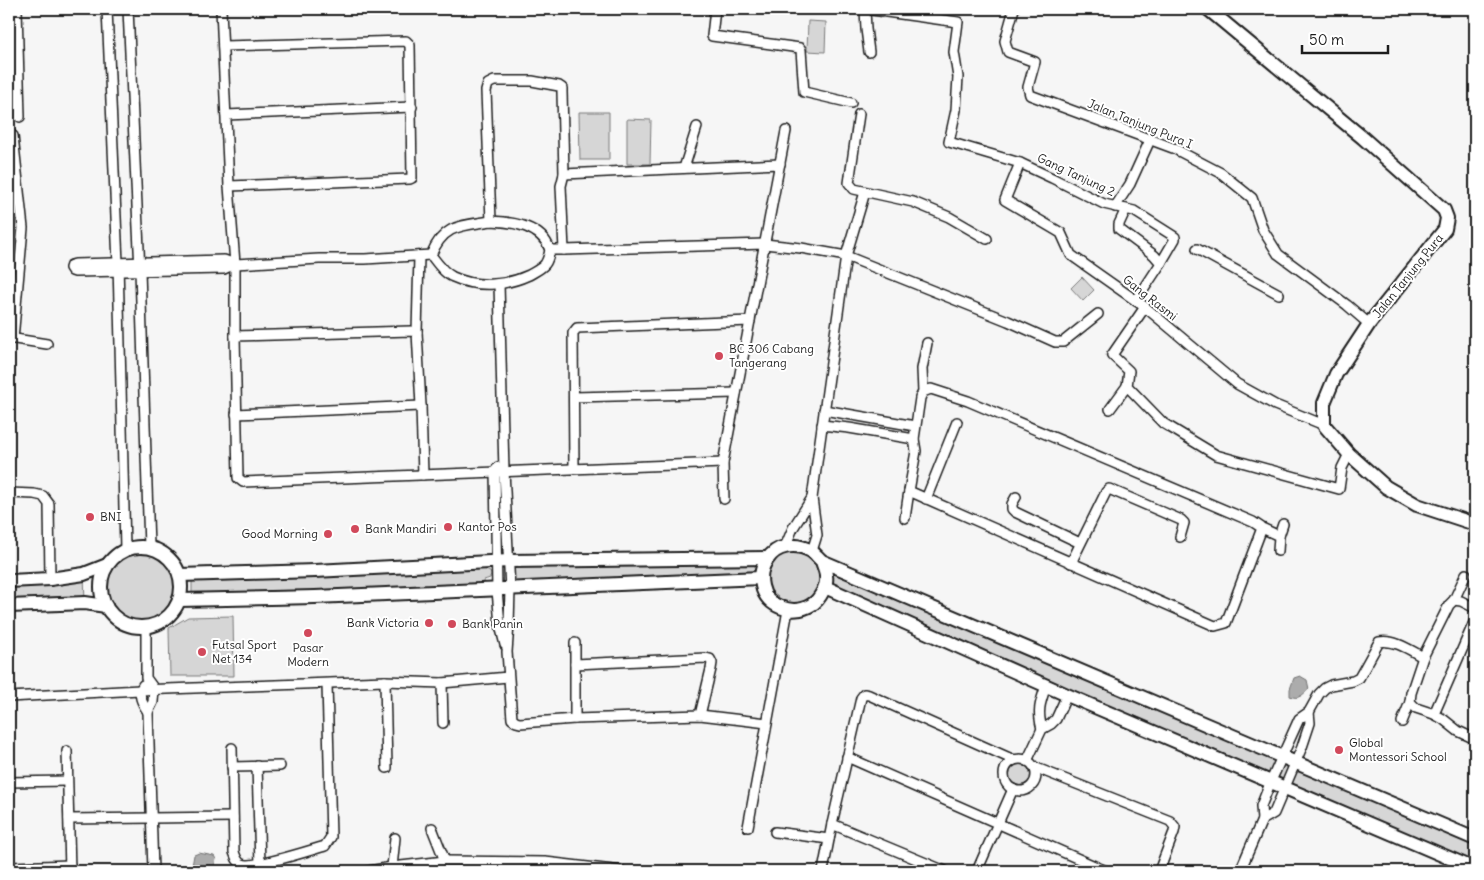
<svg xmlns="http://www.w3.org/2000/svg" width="1484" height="880" viewBox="0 0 1484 880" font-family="Delius,sans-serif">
<rect width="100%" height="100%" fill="#f6f6f6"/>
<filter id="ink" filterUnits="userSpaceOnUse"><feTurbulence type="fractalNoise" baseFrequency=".02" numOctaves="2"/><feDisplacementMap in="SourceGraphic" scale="10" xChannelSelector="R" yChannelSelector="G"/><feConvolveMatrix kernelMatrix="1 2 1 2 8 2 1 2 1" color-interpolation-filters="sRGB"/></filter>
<g filter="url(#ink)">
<g fill="#d6d6d6" stroke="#797979">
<polygon points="808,21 826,22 825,52 807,51"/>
<polygon points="579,112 609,112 609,160 580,160"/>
<polygon points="627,119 651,120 650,164 627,164"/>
<polygon points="1082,277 1094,290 1083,301 1071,288"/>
<polygon points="793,545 1475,839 1475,868 825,587 811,605 776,605 761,578 510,589 509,561 768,558"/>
<circle cx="141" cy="587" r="40"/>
<polygon points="484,562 484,569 490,572 491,575 490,578 484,580 485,590 192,599 192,575"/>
<polygon points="84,574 85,603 9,606 9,581"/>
<polygon points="233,616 234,676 170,676 169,628 188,617"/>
<circle cx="1020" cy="775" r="16"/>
</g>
<g fill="#acacac" stroke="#727272">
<path d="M1300,676L1307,680L1309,689C1302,695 1299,700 1290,696V689L1294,678Z"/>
<polygon points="199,853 214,856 216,859 215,864 210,871 188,871 192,866 194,855"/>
</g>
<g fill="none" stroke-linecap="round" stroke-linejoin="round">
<polyline stroke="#acacac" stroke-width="12" points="425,871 453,868 492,871"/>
<defs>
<g id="street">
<polyline points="17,9 20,117"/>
<polyline points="107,9 118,263 125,549"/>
<polyline points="128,9 140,271 149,547"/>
<polyline points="221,9 229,186 235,264 235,336 238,478 243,482 723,463"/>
<polyline points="715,9 712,36 800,48 801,50 804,92 851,103"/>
<polyline points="865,9 958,22 954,52 958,77 956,110 949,142 1020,163 1052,178 1104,204 1134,211 1175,237 1175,239 1161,263"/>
<polyline points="865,9 866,29 869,52"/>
<polyline points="1014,9 1005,41 1008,52 1035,62 1028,87 1030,95 1173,148 1221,173 1252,198 1263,230 1278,254 1347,305 1369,324"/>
<polyline points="223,46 406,41 410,45 412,178 410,179 229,186"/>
<polyline points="859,114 849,183 854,189 913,202 949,217 987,239"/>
<polyline points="226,115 412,107"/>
<polyline points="13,136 23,228 13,339"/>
<polyline points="1020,163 1005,200 1061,233 1071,255 1145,307 1237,384 1275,405 1324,425"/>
<polyline points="684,168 697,127"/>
<polyline points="564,174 780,164"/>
<polyline points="1115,207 1130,184 1150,140"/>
<polyline points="1126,209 1119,224 1119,229 1154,255 1161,263 1136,301"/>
<polyline points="491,221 486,91 488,84 494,81 532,81 559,86 562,88 562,92 564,174 561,186 564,250"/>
<path d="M491,221C513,222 542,226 550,250C549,255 548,260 545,264C541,269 534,272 529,275C505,286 477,288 453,277C444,273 437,263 431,255C444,224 461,226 491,221Z"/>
<polyline points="1197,249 1279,294"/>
<polyline points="550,250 564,250 765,244 801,248 846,256 1008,321 1055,342 1063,342 1098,314"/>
<polyline points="419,256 417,332 421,406 423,475"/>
<polyline points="235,264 224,260 75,264 71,265 70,268 72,271 75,272 224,269 235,264 319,259 365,259 431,255"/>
<polyline points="499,284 504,471 510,589 509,624 507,652 512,719 516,722 520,723 575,719 700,715 767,723"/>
<polyline points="1145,307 1112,355 1129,371 1127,386 1163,423 1216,455 1339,489 1342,468 1349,454"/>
<polyline points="235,336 411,331 417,332"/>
<polyline points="9,338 47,344"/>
<polyline points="923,392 922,369 927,343"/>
<polyline points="574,397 736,393"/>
<polyline points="1110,409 1127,386"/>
<polyline points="824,410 915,426"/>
<polyline points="236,414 421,406"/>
<polyline points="822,425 849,428 914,439"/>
<polyline points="498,467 495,471 497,590 500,625 505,645"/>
<polyline points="574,468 573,333 577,328 750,321"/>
<polyline points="9,493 34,494 43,496 49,504 50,579"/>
<polyline points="1016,497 1012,504 1012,509 1015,512 1080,543"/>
<polyline points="724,499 723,463 786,131"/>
<polyline points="926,499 957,422"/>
<polyline points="905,518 909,491"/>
<polyline points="1262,528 1226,623 1215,626 909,491 916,451 914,439 920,398 923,392 931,389 968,401 1253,522 1262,528 1279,536 1278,551"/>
<polyline points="1279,536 1283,524"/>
<polyline points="785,547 793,528 812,498"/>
<polyline points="812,551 817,535 812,498 846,256 865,192"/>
<polyline points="1071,563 1106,492 1109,489 1181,520 1184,523 1180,537"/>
<polyline points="1454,600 1461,601 1475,608"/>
<polyline points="146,626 146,678 154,689 153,702 148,712 153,871"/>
<polyline points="1423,657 1411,693 1410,702 1416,708 1434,714 1443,719 1458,731 1475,739"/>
<polyline points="575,664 706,658 710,659 712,663 711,669 700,715"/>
<polyline points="385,681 387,768"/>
<polyline points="442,683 443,723"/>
<path d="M143,685C137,694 142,703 148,712"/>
<polyline points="9,697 140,690 385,681 442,683 508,677"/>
<polyline points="1434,714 1475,620"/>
<polyline points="575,719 575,643"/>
<polyline points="1402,722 1410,702"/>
<path d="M1042,729C1037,711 1040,703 1046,686"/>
<path d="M232,748L234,852C236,857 237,862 242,864C254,869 311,850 325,846L331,837L327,684"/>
<polyline points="67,751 70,871"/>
<polyline points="847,757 1106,871"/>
<circle cx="1020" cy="775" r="16"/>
<polyline points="1027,761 1042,729 1051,724 1056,719 1067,695"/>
<polyline points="257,766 260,864"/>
<polyline points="232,767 280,766"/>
<polyline points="1034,767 1170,821 1175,827 1174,832 1159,871"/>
<polyline points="9,782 67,781"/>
<polyline points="69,819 233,817"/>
<polyline points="1262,820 1274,813 1302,747 1310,723 1309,712"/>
<polyline points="832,824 945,871"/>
<polyline points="748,827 788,610"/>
<polyline points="432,828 445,861"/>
<polyline points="775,832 829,839"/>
<polyline points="9,867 70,865"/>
<polyline points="392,867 395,838"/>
<polyline points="369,871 392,867 445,861 545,862 622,871"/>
<polyline points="823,871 832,824 861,698 864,694 869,695 1014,760"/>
<polyline points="977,871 1013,789"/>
<path d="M1240,871L1262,820L1261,806L1271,781L1299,719L1309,712L1319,694L1325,688L1331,685L1353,681L1359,678L1379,642C1394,639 1410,650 1423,657L1449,605L1454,600L1466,574"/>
</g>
<g id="secondary">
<polyline points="1208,9 1363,138 1444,210 1447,218 1445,229 1369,324 1336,374 1324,403 1324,425 1349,454 1386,487 1417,505 1475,524"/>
<circle cx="141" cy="587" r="40"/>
<path d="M822,561C823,566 826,571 826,576C827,581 825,587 823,591C820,597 817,602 811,605C793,616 766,607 762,586C760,577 761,568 767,560C776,545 796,542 811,551C815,553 818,558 822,561L1475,839"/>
<polyline points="180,575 315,571 509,561 768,558"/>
<polyline points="9,581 50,579 84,574 107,565"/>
<polyline points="825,587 1067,695 1475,869"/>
<polyline points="179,600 315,597 761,578"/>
<polyline points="9,606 85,603 106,606"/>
</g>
</defs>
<use href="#street" stroke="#1c1c1c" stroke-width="12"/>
<use href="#secondary" stroke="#1c1c1c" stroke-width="16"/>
<use href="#street" stroke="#fff" stroke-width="9"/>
<use href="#secondary" stroke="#fff" stroke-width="12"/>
</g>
</g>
<g fill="#d1495b" stroke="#fff" stroke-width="2">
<circle cx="719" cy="356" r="5"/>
<circle cx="90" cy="517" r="5"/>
<circle cx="448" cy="527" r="5"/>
<circle cx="355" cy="529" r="5"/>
<circle cx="328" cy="534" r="5"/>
<circle cx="429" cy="623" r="5"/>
<circle cx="452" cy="624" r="5"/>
<circle cx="308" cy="633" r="5"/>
<circle cx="202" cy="652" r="5"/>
<circle cx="1339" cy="750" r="5"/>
</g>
<g text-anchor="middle" stroke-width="4" stroke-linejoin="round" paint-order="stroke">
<g font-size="12" fill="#1c1c1c" stroke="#fff">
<text transform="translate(1140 124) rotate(22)" y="4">Jalan Tanjung Pura I</text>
<text transform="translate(1076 175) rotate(25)" y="4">Gang Tanjung 2</text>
<text transform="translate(1408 276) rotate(-51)" y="4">Jalan Tanjung Pura</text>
<text transform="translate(1150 298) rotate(38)" y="4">Gang Rasmi</text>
</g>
<g font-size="12" fill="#1c1c1c" stroke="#fff" text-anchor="start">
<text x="729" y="353">BC 306 Cabang<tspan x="729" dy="14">Tangerang</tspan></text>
<text x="100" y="521">BNI</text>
<text x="458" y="531">Kantor Pos</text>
<text x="365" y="533">Bank Mandiri</text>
<text x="318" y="538" text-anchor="end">Good Morning</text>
<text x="419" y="627" text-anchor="end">Bank Victoria</text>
<text x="462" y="628">Bank Panin</text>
<text x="212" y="649">Futsal Sport<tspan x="212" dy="14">Net 134</tspan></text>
<text x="308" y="652" text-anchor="middle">Pasar<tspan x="308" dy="14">Modern</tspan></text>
<text x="1349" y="747">Global<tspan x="1349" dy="14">Montessori School</tspan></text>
</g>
</g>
<rect width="1484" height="880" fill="none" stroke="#fff" stroke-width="30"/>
<rect x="15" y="15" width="1454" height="850" fill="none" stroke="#1c1c1c" stroke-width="2" filter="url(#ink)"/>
<path d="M1302 45v8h86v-8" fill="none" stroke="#1c1c1c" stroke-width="2.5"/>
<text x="1309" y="45" font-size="15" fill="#1c1c1c" stroke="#ffffff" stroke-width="4" paint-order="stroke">50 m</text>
</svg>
